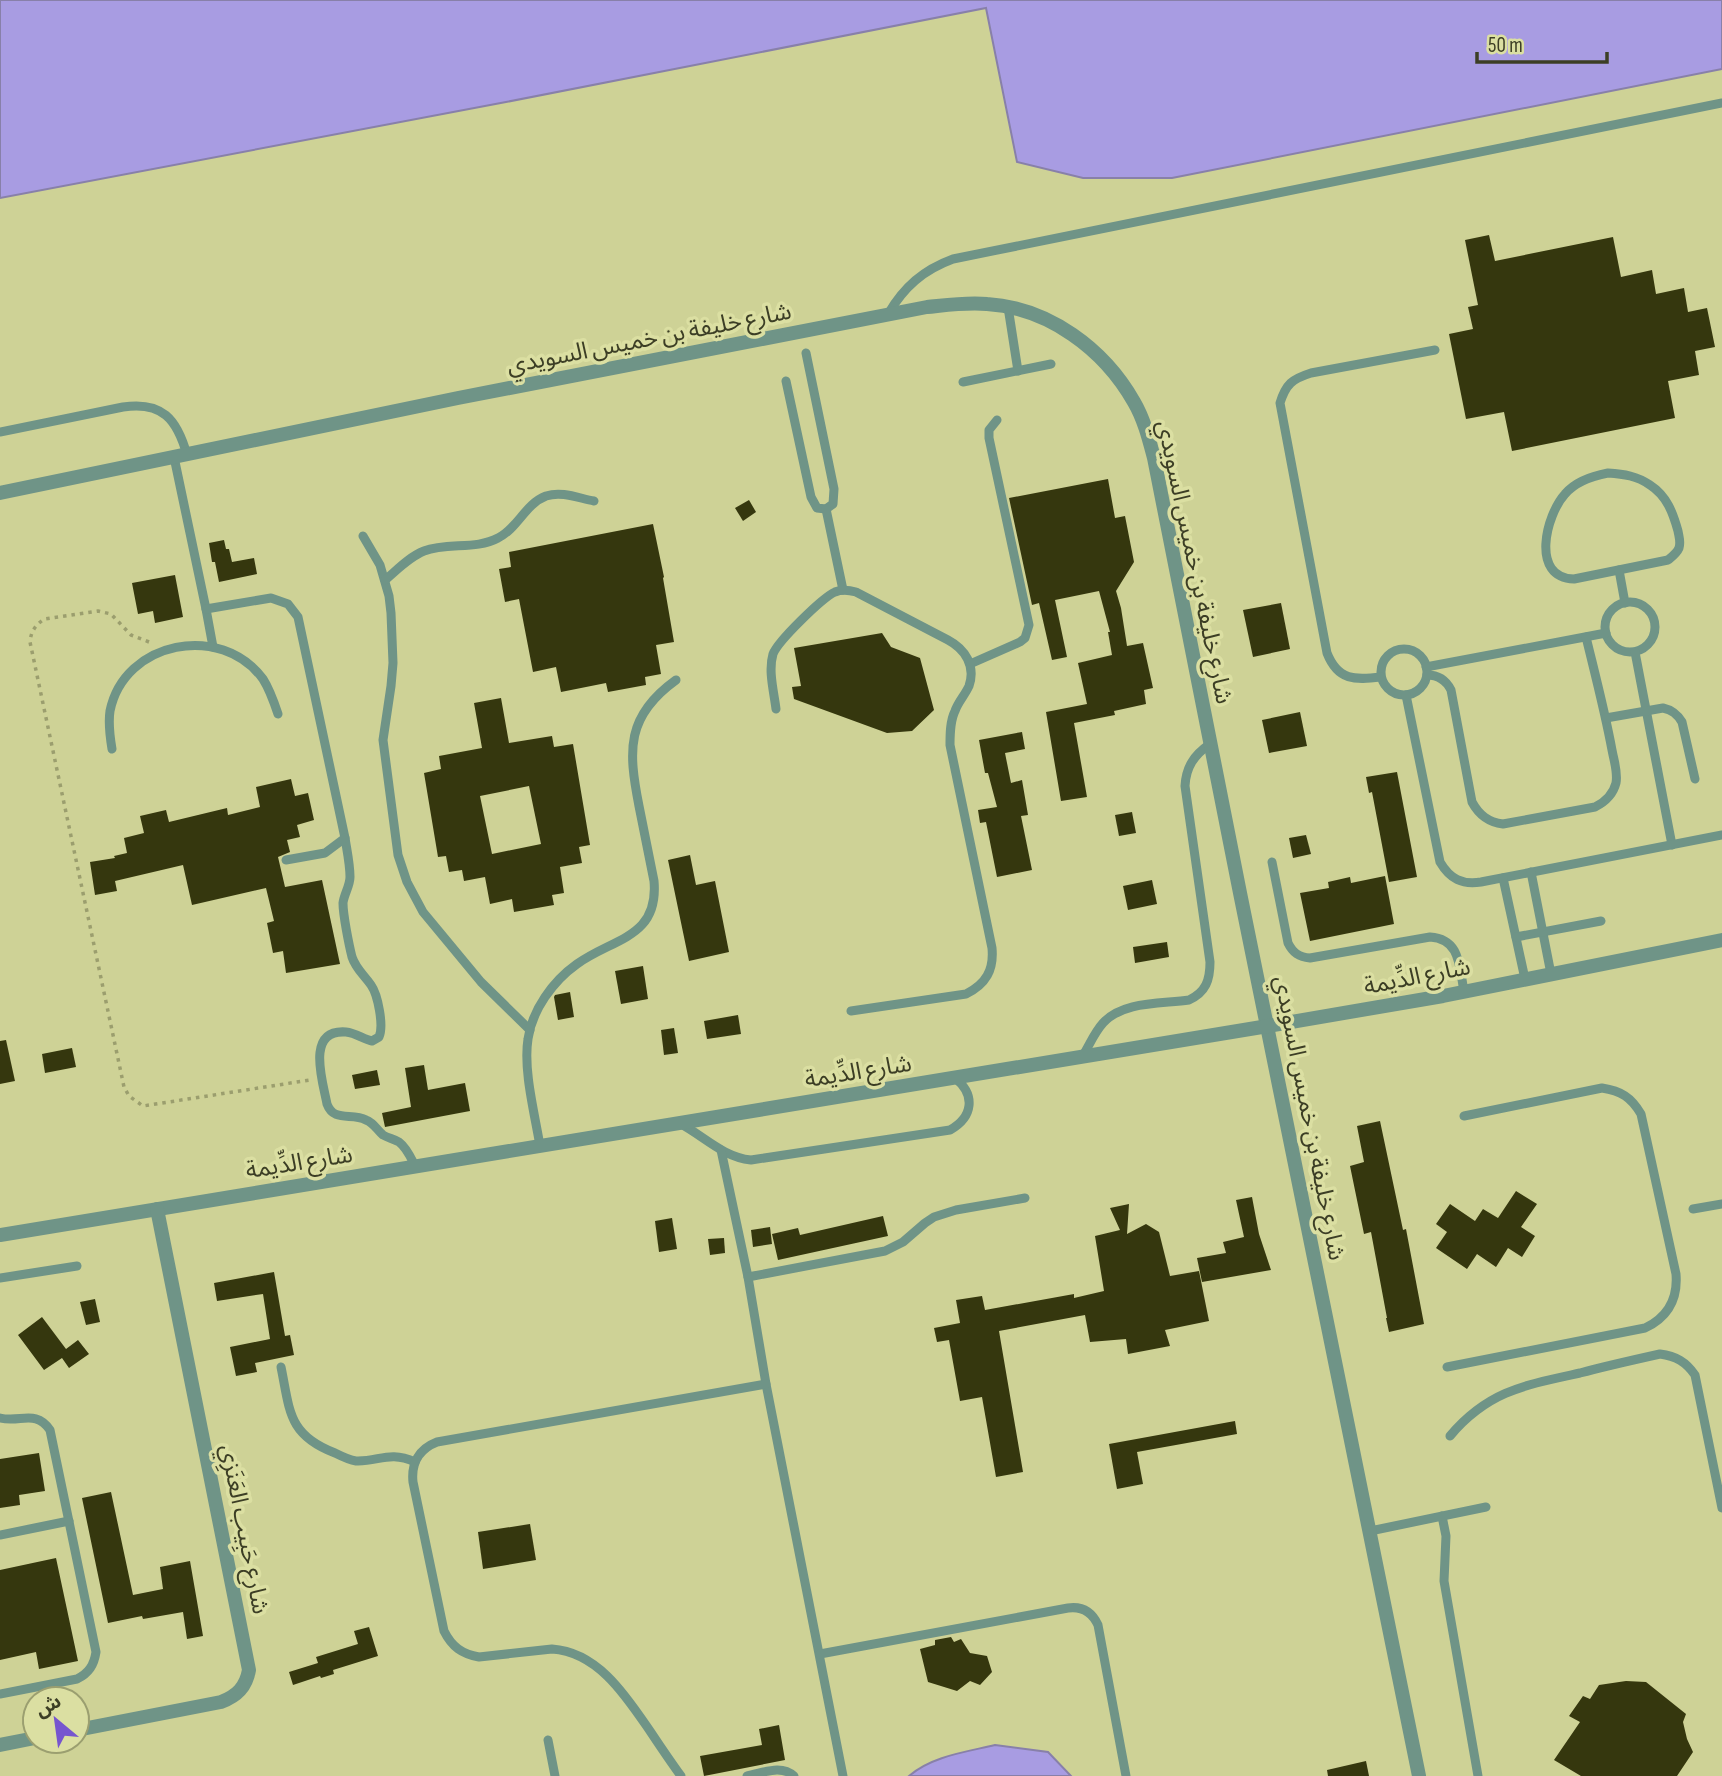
<svg xmlns="http://www.w3.org/2000/svg" width="1722" height="1776" viewBox="0 0 1722 1776" font-family="'Sofia Sans Condensed','Noto Sans Arabic',sans-serif">
<rect width="100%" height="100%" fill="#ced296"/>
<g fill="#a89ce2" stroke="#8880a9" stroke-width="2">
<polygon points="0,0 1722,0 1722,69 1172,178 1083,178 1017,162 986,8 506,102 0,198"/>
<path d="M995,1745L1048,1752L1071,1776H909C932,1756 966,1752 995,1745Z"/>
</g>
<g fill="#35370e" fill-rule="evenodd">
<polygon points="1489,235 1495,261 1613,237 1621,277 1652,270 1656,294 1684,288 1688,312 1707,308 1715,347 1695,351 1699,375 1668,381 1675,418 1512,451 1504,412 1466,419 1449,334 1473,329 1468,307 1478,305 1465,240"/>
<polygon points="1108,479 1115,518 1125,516 1134,562 1116,591 1121,608 1127,646 1143,643 1153,688 1144,690 1146,704 1114,711 1115,715 1074,723 1087,797 1061,801 1046,712 1087,704 1078,663 1112,655 1108,632 1110,632 1099,591 1055,600 1067,657 1052,660 1039,603 1032,605 1009,498"/>
<polygon points="749,500 756,512 743,521 735,508"/>
<polygon points="653,524 664,577 663,578 674,642 656,645 661,674 645,677 646,685 608,692 606,683 561,692 556,667 533,672 519,599 505,602 499,569 511,567 509,552"/>
<polygon points="224,540 226,549 229,549 232,562 254,558 257,574 219,582 215,562 212,562 209,543"/>
<polygon points="175,575 183,617 155,623 153,611 138,614 132,583"/>
<polygon points="1281,603 1290,649 1253,657 1243,610"/>
<polygon points="882,633 891,647 920,658 934,710 912,731 887,733 794,699 792,687 801,686 794,648"/>
<path d="M501,698L509,743L552,736L554,747L573,744L590,845L579,847L582,863L560,867L564,893L552,895L554,905L514,912L512,899L490,904L485,877L464,881L462,870L449,872L446,856L438,857L424,773L441,769L439,756L482,748L474,703ZM529,786L541,844L492,854L480,796Z"/>
<polygon points="1300,712 1307,746 1269,753 1262,720"/>
<polygon points="1022,732 1025,749 1005,753 1011,783 1022,780 1028,815 1021,816 1032,870 997,877 986,822 980,823 978,810 997,807 988,773 985,773 979,740"/>
<polygon points="1397,772 1417,877 1389,882 1372,792 1369,793 1366,777"/>
<polygon points="291,779 295,796 308,793 314,820 297,825 300,837 287,840 290,852 278,857 285,887 322,880 340,964 286,973 283,951 273,953 267,923 274,921 266,888 192,905 183,865 115,881 117,891 95,895 90,862 115,858 114,856 127,853 124,838 144,833 140,816 166,810 169,822 227,808 228,815 260,807 256,787"/>
<polygon points="1132,812 1136,833 1119,836 1115,815"/>
<polygon points="1306,835 1311,854 1293,858 1289,838"/>
<polygon points="690,855 696,885 715,881 729,952 689,961 668,860"/>
<polygon points="1385,876 1394,924 1310,941 1300,893 1329,888 1328,882 1350,877 1351,883"/>
<polygon points="1152,880 1157,904 1128,910 1123,886"/>
<polygon points="1167,942 1169,957 1135,963 1133,947"/>
<polygon points="643,966 648,999 621,1004 615,971"/>
<polygon points="570,992 574,1017 558,1020 554,997 555,995"/>
<polygon points="738,1015 741,1034 707,1039 704,1021"/>
<polygon points="674,1028 678,1053 664,1055 661,1030"/>
<polygon points="6,1040 15,1081 0,1084 0,1041"/>
<polygon points="72,1048 76,1067 45,1073 42,1054"/>
<polygon points="424,1065 428,1090 465,1083 470,1111 385,1127 382,1113 411,1107 405,1068"/>
<polygon points="377,1070 380,1085 355,1089 352,1075"/>
<polygon points="1380,1121 1403,1230 1406,1229 1424,1324 1389,1332 1386,1318 1387,1318 1371,1232 1364,1234 1350,1166 1364,1162 1357,1126"/>
<polygon points="1516,1191 1537,1204 1521,1227 1535,1236 1522,1257 1508,1248 1496,1267 1477,1254 1467,1269 1436,1248 1447,1232 1436,1224 1450,1204 1475,1221 1483,1209 1498,1218"/>
<polygon points="1252,1197 1259,1234 1271,1270 1202,1282 1197,1258 1226,1253 1223,1242 1244,1237 1236,1200"/>
<polygon points="1129,1204 1127,1234 1146,1224 1159,1232 1170,1276 1199,1271 1209,1321 1165,1330 1170,1346 1128,1354 1126,1339 1090,1342 1085,1315 999,1331 1023,1472 996,1477 982,1397 960,1401 949,1340 937,1342 934,1328 960,1323 956,1300 982,1296 985,1310 1074,1294 1074,1298 1104,1291 1095,1236 1120,1230 1110,1208"/>
<polygon points="883,1216 888,1236 778,1260 772,1234 798,1228 800,1235"/>
<polygon points="672,1218 677,1249 659,1252 655,1221"/>
<polygon points="770,1227 772,1244 753,1247 751,1230"/>
<polygon points="724,1238 725,1253 710,1255 708,1239"/>
<polygon points="274,1272 285,1336 290,1335 294,1355 255,1363 257,1372 236,1376 230,1347 270,1339 263,1294 217,1301 214,1283"/>
<polygon points="95,1299 100,1322 86,1325 80,1302"/>
<polygon points="42,1317 66,1349 78,1340 89,1354 69,1368 62,1358 44,1370 18,1335"/>
<polygon points="1235,1421 1237,1434 1137,1452 1143,1484 1117,1489 1109,1444"/>
<polygon points="39,1453 45,1491 19,1495 20,1505 0,1508 0,1459"/>
<polygon points="111,1492 133,1595 163,1589 160,1567 190,1561 203,1636 187,1639 183,1612 143,1619 142,1616 108,1623 82,1498"/>
<polygon points="530,1524 536,1560 483,1569 478,1532"/>
<polygon points="56,1558 78,1661 39,1669 36,1652 0,1660 0,1570"/>
<polygon points="369,1627 378,1656 333,1670 334,1674 321,1678 320,1676 293,1685 289,1672 318,1663 316,1657 358,1644 354,1631"/>
<polygon points="951,1637 954,1642 961,1639 970,1653 987,1656 992,1672 980,1685 970,1681 957,1691 928,1682 920,1649 935,1645 935,1640"/>
<polygon points="1626,1681 1646,1682 1686,1714 1683,1722 1687,1739 1693,1752 1677,1776 1581,1776 1554,1760 1580,1722 1569,1716 1583,1696 1590,1699 1599,1685"/>
<polygon points="779,1725 785,1760 704,1776 700,1756 762,1745 759,1729"/>
<polygon points="1366,1761 1369,1776 1328,1776 1327,1770"/>
</g>
<g fill="none" stroke-linecap="round" stroke-linejoin="round">
<path stroke="#9b9e6e" stroke-width="3.5" stroke-dasharray="3.5 5" stroke-linecap="butt" d="M149,642L131,635L111,614L98,611L44,619C35,626 31,631 30,642L124,1087L129,1096L143,1106L310,1080"/>
<g stroke="#6f9487" stroke-width="9">
<polyline points="1008,307 1018,371"/>
<path d="M888,314C904,287 923,270 953,259L1722,103"/>
<polyline points="786,381 811,497 817,508 826,509 833,504 834,489 806,353"/>
<polyline points="963,382 1051,364"/>
<path d="M0,432L123,407C162,401 177,419 187,455"/>
<polyline points="174,457 206,609 213,647"/>
<path d="M1608,473C1624,474 1637,476 1650,485C1667,496 1673,513 1678,531C1679,537 1681,542 1679,548C1677,553 1673,556 1668,560L1574,579C1530,578 1546,515 1565,494C1576,481 1592,476 1608,473Z"/>
<polyline points="826,509 843,590"/>
<polyline points="363,536 380,565 389,596 391,613 393,663 391,686 383,740 398,855 407,882 423,912 481,982 530,1030"/>
<polyline points="1619,570 1625,603"/>
<path d="M385,580C397,570 409,557 424,551C447,542 476,550 498,538C518,528 525,504 546,496C562,491 578,498 594,501"/>
<circle cx="1630" cy="627" r="25"/>
<path d="M206,609L271,598L288,604L298,617L345,838C347,851 350,864 350,877C350,886 344,894 343,903C343,915 349,945 352,957C356,969 364,975 371,985C378,995 384,1026 379,1037L372,1041C363,1039 356,1033 346,1032C305,1029 323,1082 327,1104C334,1123 352,1112 366,1120C374,1123 377,1130 383,1135C388,1138 394,1139 399,1142C407,1148 411,1158 415,1166"/>
<circle cx="1404" cy="672" r="23"/>
<polyline points="1635,652 1672,845"/>
<polyline points="970,664 1020,642 1025,638 1029,625 989,438 989,430 997,420"/>
<polyline points="1426,667 1606,633"/>
<path d="M1427,675C1438,675 1446,680 1451,690L1472,802C1479,815 1488,822 1503,824L1595,807C1605,802 1613,795 1616,783C1618,772 1614,761 1612,750C1605,712 1595,674 1586,637"/>
<path d="M1381,677C1355,680 1338,681 1327,653L1280,403C1286,384 1292,379 1311,373L1435,350"/>
<path d="M1406,695L1440,862C1450,879 1462,885 1481,882L1722,835"/>
<path d="M776,709C774,692 768,671 773,654C778,641 822,598 835,592C842,589 849,590 856,592L948,640C965,649 976,666 969,686C965,695 958,702 955,711C950,721 950,734 950,745L992,948C994,970 986,984 966,994L851,1011"/>
<path d="M1606,718L1663,708C1672,710 1677,714 1682,722L1695,779"/>
<path d="M112,749C110,737 108,724 110,711C124,641 221,622 263,679C270,690 274,702 278,714"/>
<polyline points="286,860 325,853 345,838"/>
<path d="M1272,862L1288,943C1293,953 1299,957 1310,958L1430,937C1461,939 1459,967 1464,991"/>
<polyline points="1531,872 1551,974"/>
<polyline points="1503,878 1525,979"/>
<polyline points="1516,937 1601,921"/>
<path d="M1082,1057C1089,1046 1094,1033 1103,1023C1123,1001 1161,1004 1189,1000C1206,992 1210,980 1210,962L1185,786C1186,767 1194,755 1210,744"/>
<path d="M681,1124C705,1137 723,1157 751,1160L950,1130C973,1117 976,1095 955,1078"/>
<path d="M540,1146C535,1115 523,1070 528,1039C532,1010 553,981 577,964C613,938 659,938 654,881C649,856 644,831 639,806C628,750 626,716 676,680"/>
<polyline points="721,1150 748,1277 766,1384 843,1776"/>
<polyline points="1693,1209 1722,1204"/>
<polyline points="748,1277 885,1251 903,1242 925,1223 934,1217 956,1210 1025,1198"/>
<polyline points="0,1278 77,1266"/>
<path d="M281,1367C290,1411 288,1435 335,1453C341,1456 349,1460 356,1461C379,1462 389,1450 415,1462"/>
<path d="M1447,1367L1645,1328C1668,1317 1678,1299 1676,1274L1641,1114C1631,1097 1621,1091 1602,1088L1464,1116"/>
<path d="M0,1418C20,1423 36,1409 50,1430L96,1652C94,1665 89,1673 77,1679L0,1694"/>
<path d="M1450,1436C1488,1391 1525,1385 1580,1373C1606,1366 1633,1360 1660,1354C1676,1356 1686,1362 1695,1375L1722,1508"/>
<polyline points="1442,1516 1446,1536 1444,1581 1478,1776"/>
<polyline points="1370,1531 1486,1507"/>
<polyline points="0,1535 69,1521"/>
<path d="M820,1654L1068,1608C1082,1606 1092,1612 1098,1625L1126,1776"/>
<polyline points="548,1740 555,1776"/>
<path d="M681,1776C670,1761 660,1746 650,1731C626,1696 598,1652 552,1649L479,1657C462,1654 452,1647 444,1631L413,1482C411,1463 419,1449 437,1442L766,1384"/>
<path d="M747,1776C763,1773 781,1764 794,1776"/>
</g>
<g stroke="#6f9487" stroke-width="14">
<path d="M0,493L458,398L927,307C947,305 967,302 987,304C1049,308 1104,349 1134,402C1144,419 1149,439 1154,458C1239,898 1331,1336 1419,1776"/>
<polyline points="0,1235 1268,1026 1443,996 1722,940"/>
<path d="M77,1730L221,1702C237,1696 246,1687 249,1670L157,1209"/>
<polyline points="0,1745 35,1738"/>
</g>
</g>
<g text-anchor="middle" stroke-width="7" stroke-linejoin="round" paint-order="stroke">
<g font-size="24" fill="#3c3e25" stroke="#dbdfa2">
<text transform="translate(649 338) rotate(-11)" y="8">شارع خليفة بن خميس السويدي</text>
<text transform="translate(1195 562) rotate(78)" y="8">شارع خليفة بن خميس السويدي</text>
<text transform="translate(1417 976) rotate(-11)" y="8">شارع الدِّيمة</text>
<text transform="translate(858 1071) rotate(-9)" y="8">شارع الدِّيمة</text>
<text transform="translate(1310 1118) rotate(79)" y="8">شارع خليفة بن خميس السويدي</text>
<text transform="translate(299 1162) rotate(-9)" y="8">شارع الدِّيمة</text>
<text transform="translate(245 1529) rotate(79)" y="8">شارع حَبِيب العَنَزِي</text>
</g>
</g>
<g transform="translate(56 1720) rotate(331)"><circle r="33" fill="#dbdfa2" stroke="#9b9f70" stroke-width="2"/>
<path d="M0-5L12 26L0 18L-12 26Z" fill="#7655cf"/>
<text y="-10" font-size="19" font-weight="bold" text-anchor="middle" fill="#3c3e25">ش</text>
</g>
<path d="M1477 52v10h130v-10" fill="none" stroke="#3c3e25" stroke-width="3.5"/>
<text x="1488" y="52" font-size="21" fill="#3c3e25" stroke="#dbdfa2" stroke-width="5" paint-order="stroke">50 m</text>
</svg>
